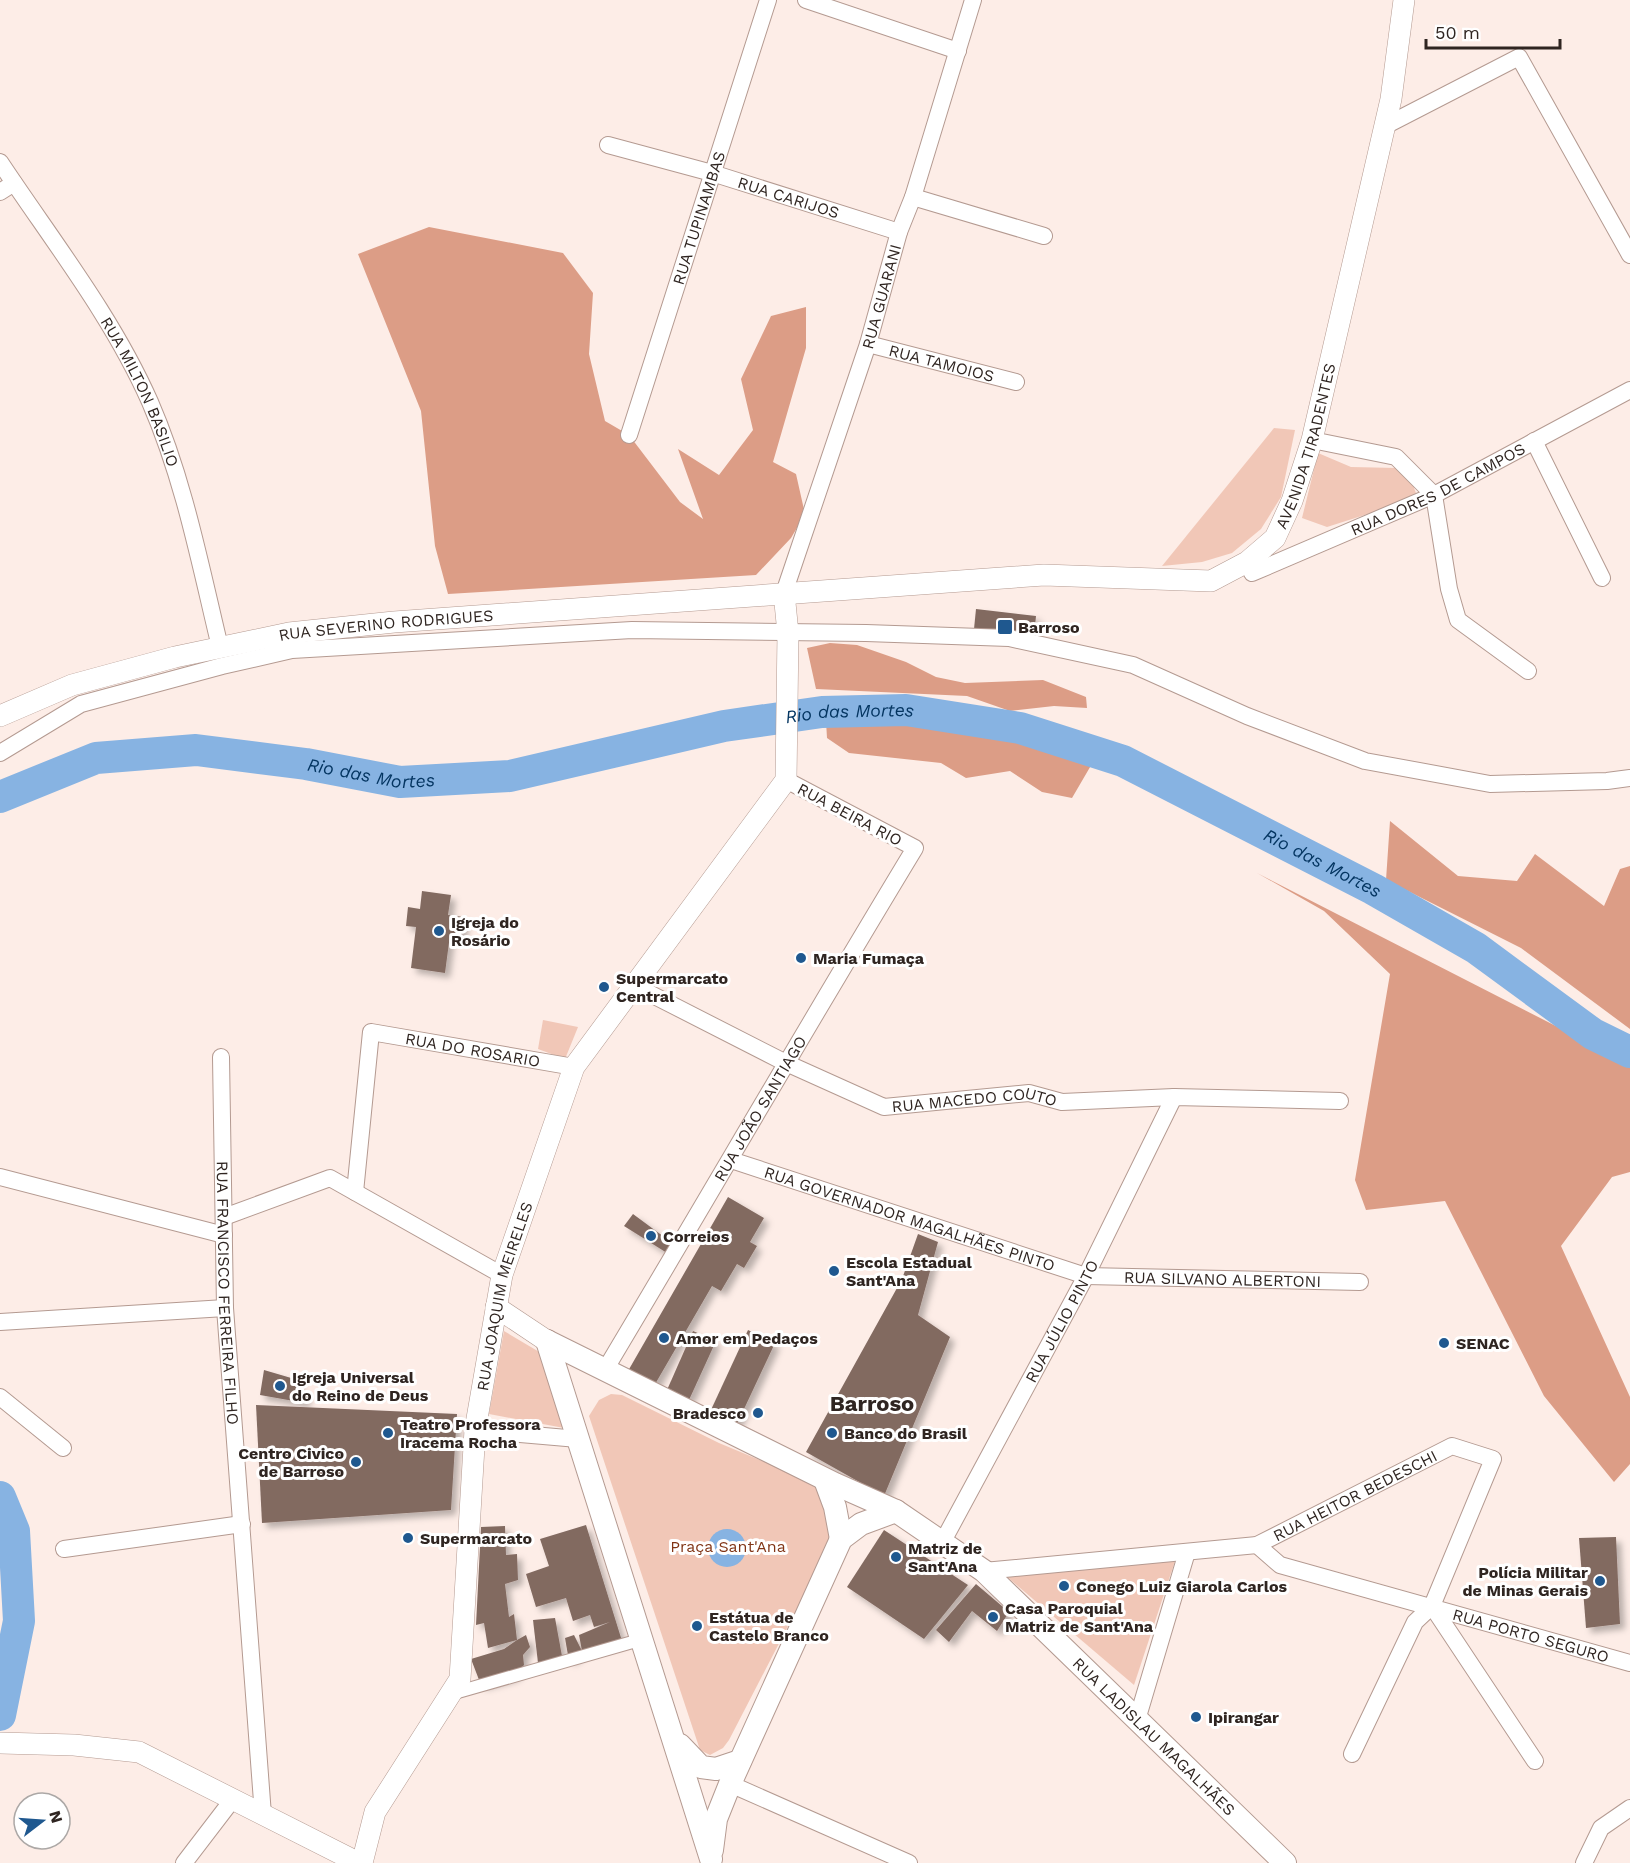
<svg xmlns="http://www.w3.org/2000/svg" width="1630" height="1863" viewBox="0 0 1630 1863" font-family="'Work Sans',sans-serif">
<defs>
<filter id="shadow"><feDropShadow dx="5" dy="5" stdDeviation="3" flood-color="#0004"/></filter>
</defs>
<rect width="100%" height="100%" fill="#fdede7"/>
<g fill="#f1c7b7">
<polygon points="1274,428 1295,430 1281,497 1261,529 1232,553 1202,562 1162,566"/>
<polygon points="1318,453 1351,467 1397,468 1409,475 1416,493 1396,505 1327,527 1302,518"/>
<polygon points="543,1020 578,1027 565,1059 538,1049"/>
<polygon points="504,1331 541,1353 564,1428 489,1414"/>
<polygon points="611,1394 622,1395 719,1443 796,1475 817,1488 832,1533 818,1568 729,1740 723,1748 710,1755 700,1750 589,1416 599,1400"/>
<polygon points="1176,1558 1134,1685 1006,1576"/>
</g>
<g fill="#dc9d86">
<polygon points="429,227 563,253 593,293 589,354 605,421 629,435 680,502 703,519 678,449 719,475 753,430 741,379 771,316 806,307 806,348 773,462 796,474 805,514 791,538 756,575 448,594 435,546 421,411 358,254"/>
<polygon points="830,643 857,645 906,662 936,677 965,683 1043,680 1086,697 1087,708 1054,706 1010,711 967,696 816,689 807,648"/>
<polygon points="826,721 907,721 1047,746 1093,762 1072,798 1042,792 1010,771 966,778 941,763 849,753 827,738"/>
<polygon points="1390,821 1458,876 1517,881 1535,854 1604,906 1620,869 1630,866 1630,1029 1521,948 1386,880"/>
<polygon points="1257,873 1630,1064 1630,1172 1612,1177 1561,1246 1630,1397 1630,1464 1614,1482 1544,1396 1445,1201 1366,1210 1355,1180 1390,974 1324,911"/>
</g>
<circle fill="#87b3e2" cx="727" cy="1548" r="19"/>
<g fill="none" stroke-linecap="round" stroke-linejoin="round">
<g stroke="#87b3e2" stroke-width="32">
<path id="s1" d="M0,797L96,758L196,750L306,764L400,782L510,776L724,726L822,712L906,710L1020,728L1123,761L1373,889L1476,948L1593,1034L1630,1052"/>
<polyline points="0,1497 14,1531 19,1621 0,1715"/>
</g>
</g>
<g fill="#826a61" filter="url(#shadow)">
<polygon points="976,609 1036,616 1034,636 974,629"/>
<polygon points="422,891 451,895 448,915 464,917 462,936 450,935 445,973 411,968 416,927 406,926 408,907 420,909"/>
<polygon points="728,1197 764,1218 750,1242 757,1246 744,1268 737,1264 721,1291 712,1286 654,1386 628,1371"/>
<polygon points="633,1214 675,1245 667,1253 624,1226"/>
<polygon points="918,1234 938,1242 918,1315 950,1337 884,1496 806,1452 902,1279"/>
<polygon points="748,1330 775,1343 737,1424 710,1412"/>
<polygon points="693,1331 716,1341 689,1400 667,1390"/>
<polygon points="264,1370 298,1380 298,1392 306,1392 305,1403 260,1395"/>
<polygon points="256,1405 457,1414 451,1510 262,1523"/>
<polygon points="586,1525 622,1641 582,1651 579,1635 610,1622 594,1627 590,1615 573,1621 566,1598 536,1607 526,1574 549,1566 540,1539"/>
<polygon points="505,1526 506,1555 517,1554 518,1580 505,1584 509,1617 514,1614 517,1640 526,1635 530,1647 523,1655 524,1665 513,1676 481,1685 471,1659 504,1649 517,1640 488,1648 484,1623 476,1625 481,1527"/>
<polygon points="884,1530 968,1585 924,1639 847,1587"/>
<polygon points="1616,1537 1620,1624 1586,1628 1579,1538"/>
<polygon points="976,1584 1009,1612 997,1631 972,1611 949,1642 936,1630"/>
<polygon points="555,1618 562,1656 538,1663 533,1620"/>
<polygon points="574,1635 582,1651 569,1661 565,1638"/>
</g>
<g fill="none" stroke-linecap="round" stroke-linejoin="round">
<defs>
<polyline id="pedestrian" points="451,1694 643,1639"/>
<g id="minor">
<polyline points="806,0 958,51"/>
<polyline points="1385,126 1519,57 1630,255"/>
<path id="s2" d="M608,145L712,173L899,232"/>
<path id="s3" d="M0,162C51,239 112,316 150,402C184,480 200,564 220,647"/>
<polyline points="0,192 14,183"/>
<polyline points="913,197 1044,236"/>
<path id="s4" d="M868,344L1016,382"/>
<path id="s5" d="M629,435L768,0"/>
<polyline points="1312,440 1396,457 1434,495"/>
<polyline points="1534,441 1602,578"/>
<polyline points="1434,495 1449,589 1458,620 1528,671"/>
<path id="s6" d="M1247,562L1252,573L1434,495L1630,390"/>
<path id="s7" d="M784,593L868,344L899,232L913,197L973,0"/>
<polyline points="0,753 81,704 222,666 292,650 632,630 866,633 1009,638 1133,665 1247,716 1365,761 1490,784 1607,781 1630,778"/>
<path id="s8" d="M635,986L784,1062L884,1107L1029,1093L1062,1102L1174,1097L1340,1101"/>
<path id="s9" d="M221,1057L225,1308L263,1815"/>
<path id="s10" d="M731,1160L1086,1276L1360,1282"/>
<polyline points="0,1177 224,1235"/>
<path id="s11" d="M355,1192L371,1032L574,1067"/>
<polyline points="224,1217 330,1178 502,1275"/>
<polyline points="0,1322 225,1308"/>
<path id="s12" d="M605,1370C709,1196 810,1021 915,848L786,780"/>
<polyline points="0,1397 63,1448"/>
<polyline points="475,1430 578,1439"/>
<path id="s13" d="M942,1543L1086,1276L1174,1097"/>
<path id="s14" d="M1257,1545L1280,1565L1630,1663"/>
<polyline points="64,1549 242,1524"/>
<path id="s15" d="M984,1571L1257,1545L1452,1446L1493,1459L1432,1606L1415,1622L1352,1754"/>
<polyline points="1432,1606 1535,1761"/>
<polyline points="1137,1720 1187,1552"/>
<polyline points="730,1784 909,1863"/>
<polyline points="184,1863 233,1799"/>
<polyline points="1584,1863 1601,1828 1630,1808"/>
</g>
<g id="tertiary">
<path id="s16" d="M0,716L72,685L175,657L289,633L394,622L1044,575L1211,581L1247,562L1275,538L1292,501L1312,440L1391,99L1404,0"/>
<polyline points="496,1307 547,1341"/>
<polyline points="0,1743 74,1745 139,1752 359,1863"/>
<path id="s17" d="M362,1863L375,1812L460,1679L475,1430L502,1275L574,1067L786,780L788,633L784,593"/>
</g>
<g id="secondary">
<path id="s18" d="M547,1341L835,1484L896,1511L984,1571L1285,1863"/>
<polyline points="547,1341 711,1859"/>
<polyline points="825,1480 835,1507 841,1539"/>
<polyline points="680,1745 701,1767 716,1769 740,1761"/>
<polyline points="712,1850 716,1819 730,1784 841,1539 861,1524 896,1511"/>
</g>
</defs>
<use href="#pedestrian" stroke="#b49a91" stroke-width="14"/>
<use href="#minor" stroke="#b49a91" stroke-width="18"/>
<use href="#tertiary" stroke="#b49a91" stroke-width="22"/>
<use href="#secondary" stroke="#b49a91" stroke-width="24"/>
<use href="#pedestrian" stroke="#fff" stroke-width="12"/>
<use href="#minor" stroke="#fff" stroke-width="16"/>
<use href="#tertiary" stroke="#fff" stroke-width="21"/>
<use href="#secondary" stroke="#fff" stroke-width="22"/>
</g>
<g fill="#1f588f" stroke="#fff" stroke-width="2">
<rect x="997" y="619" width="16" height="16" rx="3"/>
<circle cx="439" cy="931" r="6"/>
<circle cx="801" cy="958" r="6"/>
<circle cx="604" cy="987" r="6"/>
<circle cx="651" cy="1236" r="6"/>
<circle cx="834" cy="1271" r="6"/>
<circle cx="664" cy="1338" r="6"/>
<circle cx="1444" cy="1343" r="6"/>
<circle cx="280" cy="1386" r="6"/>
<circle cx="758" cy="1413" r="6"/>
<circle cx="388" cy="1433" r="6"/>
<circle cx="832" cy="1433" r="6"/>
<circle cx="356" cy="1462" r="6"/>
<circle cx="408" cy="1538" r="6"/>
<circle cx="896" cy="1557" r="6"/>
<circle cx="1600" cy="1581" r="6"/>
<circle cx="1064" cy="1586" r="6"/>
<circle cx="993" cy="1617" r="6"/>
<circle cx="697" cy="1626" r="6"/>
<circle cx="1196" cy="1717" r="6"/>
</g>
<g text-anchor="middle" stroke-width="6" stroke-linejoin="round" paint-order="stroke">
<g font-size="16" fill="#2f2521" stroke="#fff">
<text dy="6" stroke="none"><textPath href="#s2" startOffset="188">RUA CARIJOS</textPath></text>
<text dy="6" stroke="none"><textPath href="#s5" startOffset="228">RUA TUPINAMBAS</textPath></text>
<text dy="6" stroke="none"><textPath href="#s7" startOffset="312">RUA GUARANI</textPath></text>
<text dy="6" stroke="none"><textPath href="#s4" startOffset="76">RUA TAMOIOS</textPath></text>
<text dy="6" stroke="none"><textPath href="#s3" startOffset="270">RUA MILTON BASILIO</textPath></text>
<text dy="6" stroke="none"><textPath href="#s16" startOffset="1401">AVENIDA TIRADENTES</textPath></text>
<text dy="6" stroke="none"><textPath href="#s6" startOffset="216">RUA DORES DE CAMPOS</textPath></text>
<text dy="6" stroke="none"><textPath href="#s16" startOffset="399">RUA SEVERINO RODRIGUES</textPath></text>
<text transform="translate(850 814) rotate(28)" y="6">RUA BEIRA RIO</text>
<text dy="6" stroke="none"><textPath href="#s11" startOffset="264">RUA DO ROSARIO</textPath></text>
<text dy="6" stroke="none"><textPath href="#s8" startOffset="368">RUA MACEDO COUTO</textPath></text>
<text dy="6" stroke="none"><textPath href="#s12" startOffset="304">RUA JOÃO SANTIAGO</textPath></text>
<text dy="6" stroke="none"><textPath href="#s10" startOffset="188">RUA GOVERNADOR MAGALHÃES PINTO</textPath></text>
<text dy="6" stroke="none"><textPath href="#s10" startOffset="510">RUA SILVANO ALBERTONI</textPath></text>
<text dy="6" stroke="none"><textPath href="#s9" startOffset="236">RUA FRANCISCO FERREIRA FILHO</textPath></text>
<text dy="6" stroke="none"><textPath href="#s17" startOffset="597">RUA JOAQUIM MEIRELES</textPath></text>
<text dy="6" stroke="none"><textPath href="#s13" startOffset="252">RUA JÚLIO PINTO</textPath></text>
<text dy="6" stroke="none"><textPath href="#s15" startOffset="384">RUA HEITOR BEDESCHI</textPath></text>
<text dy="6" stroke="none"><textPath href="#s14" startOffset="291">RUA PORTO SEGURO</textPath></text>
<text dy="6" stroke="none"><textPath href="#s18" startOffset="732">RUA LADISLAU MAGALHÃES</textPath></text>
</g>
<g font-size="16" font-weight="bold" fill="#2f2521" stroke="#fff" text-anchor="start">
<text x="1018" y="633">Barroso</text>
<text x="451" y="928">Igreja do<tspan x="451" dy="18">Rosário</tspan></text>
<text x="813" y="964">Maria Fumaça</text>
<text x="616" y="984">Supermarcato<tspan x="616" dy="18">Central</tspan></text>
<text x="663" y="1242">Correios</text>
<text x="846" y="1268">Escola Estadual<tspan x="846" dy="18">Sant'Ana</tspan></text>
<text x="676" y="1344">Amor em Pedaços</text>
<text x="1456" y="1349">SENAC</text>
<text x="292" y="1383">Igreja Universal<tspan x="292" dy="18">do Reino de Deus</tspan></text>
<text x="746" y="1419" text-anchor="end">Bradesco</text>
<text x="400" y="1430">Teatro Professora<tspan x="400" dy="18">Iracema Rocha</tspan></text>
<text x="844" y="1439">Banco do Brasil</text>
<text x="344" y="1459" text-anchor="end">Centro Civico<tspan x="344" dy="18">de Barroso</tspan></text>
<text x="420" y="1544">Supermarcato</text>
<text x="908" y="1554">Matriz de<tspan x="908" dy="18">Sant'Ana</tspan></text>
<text x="1588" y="1578" text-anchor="end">Polícia Militar<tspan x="1588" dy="18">de Minas Gerais</tspan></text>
<text x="1076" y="1592">Conego Luiz Giarola Carlos</text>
<text x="1005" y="1614">Casa Paroquial<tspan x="1005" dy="18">Matriz de Sant'Ana</tspan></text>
<text x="709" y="1623">Estátua de<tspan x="709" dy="18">Castelo Branco</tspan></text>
<text x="1208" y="1723">Ipirangar</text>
</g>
<g font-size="16" fill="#813516" stroke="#fff">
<text x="728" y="1552">Praça Sant'Ana</text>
</g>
<g font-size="18" font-style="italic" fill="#043561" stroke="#fff">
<text dy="6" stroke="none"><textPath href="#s1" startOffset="867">Rio das Mortes</textPath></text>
<text dy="6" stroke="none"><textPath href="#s1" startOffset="381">Rio das Mortes</textPath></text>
<text dy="6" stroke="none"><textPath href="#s1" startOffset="1371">Rio das Mortes</textPath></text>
</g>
<g font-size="22" font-weight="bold" fill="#2f2521" stroke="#fff">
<text x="872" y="1411">Barroso</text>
</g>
</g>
<g transform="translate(42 1821) rotate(73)"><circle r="28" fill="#ffffff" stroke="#aca8a6" stroke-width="1.5"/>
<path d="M0-4.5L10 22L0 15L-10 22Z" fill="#1f588f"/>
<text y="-9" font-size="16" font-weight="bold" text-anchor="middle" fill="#2f2521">N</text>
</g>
<path d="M1426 39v9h134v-9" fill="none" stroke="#2f2521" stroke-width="3"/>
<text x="1435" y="39" font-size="18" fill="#2f2521" stroke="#ffffff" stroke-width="4.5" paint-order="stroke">50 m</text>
</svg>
